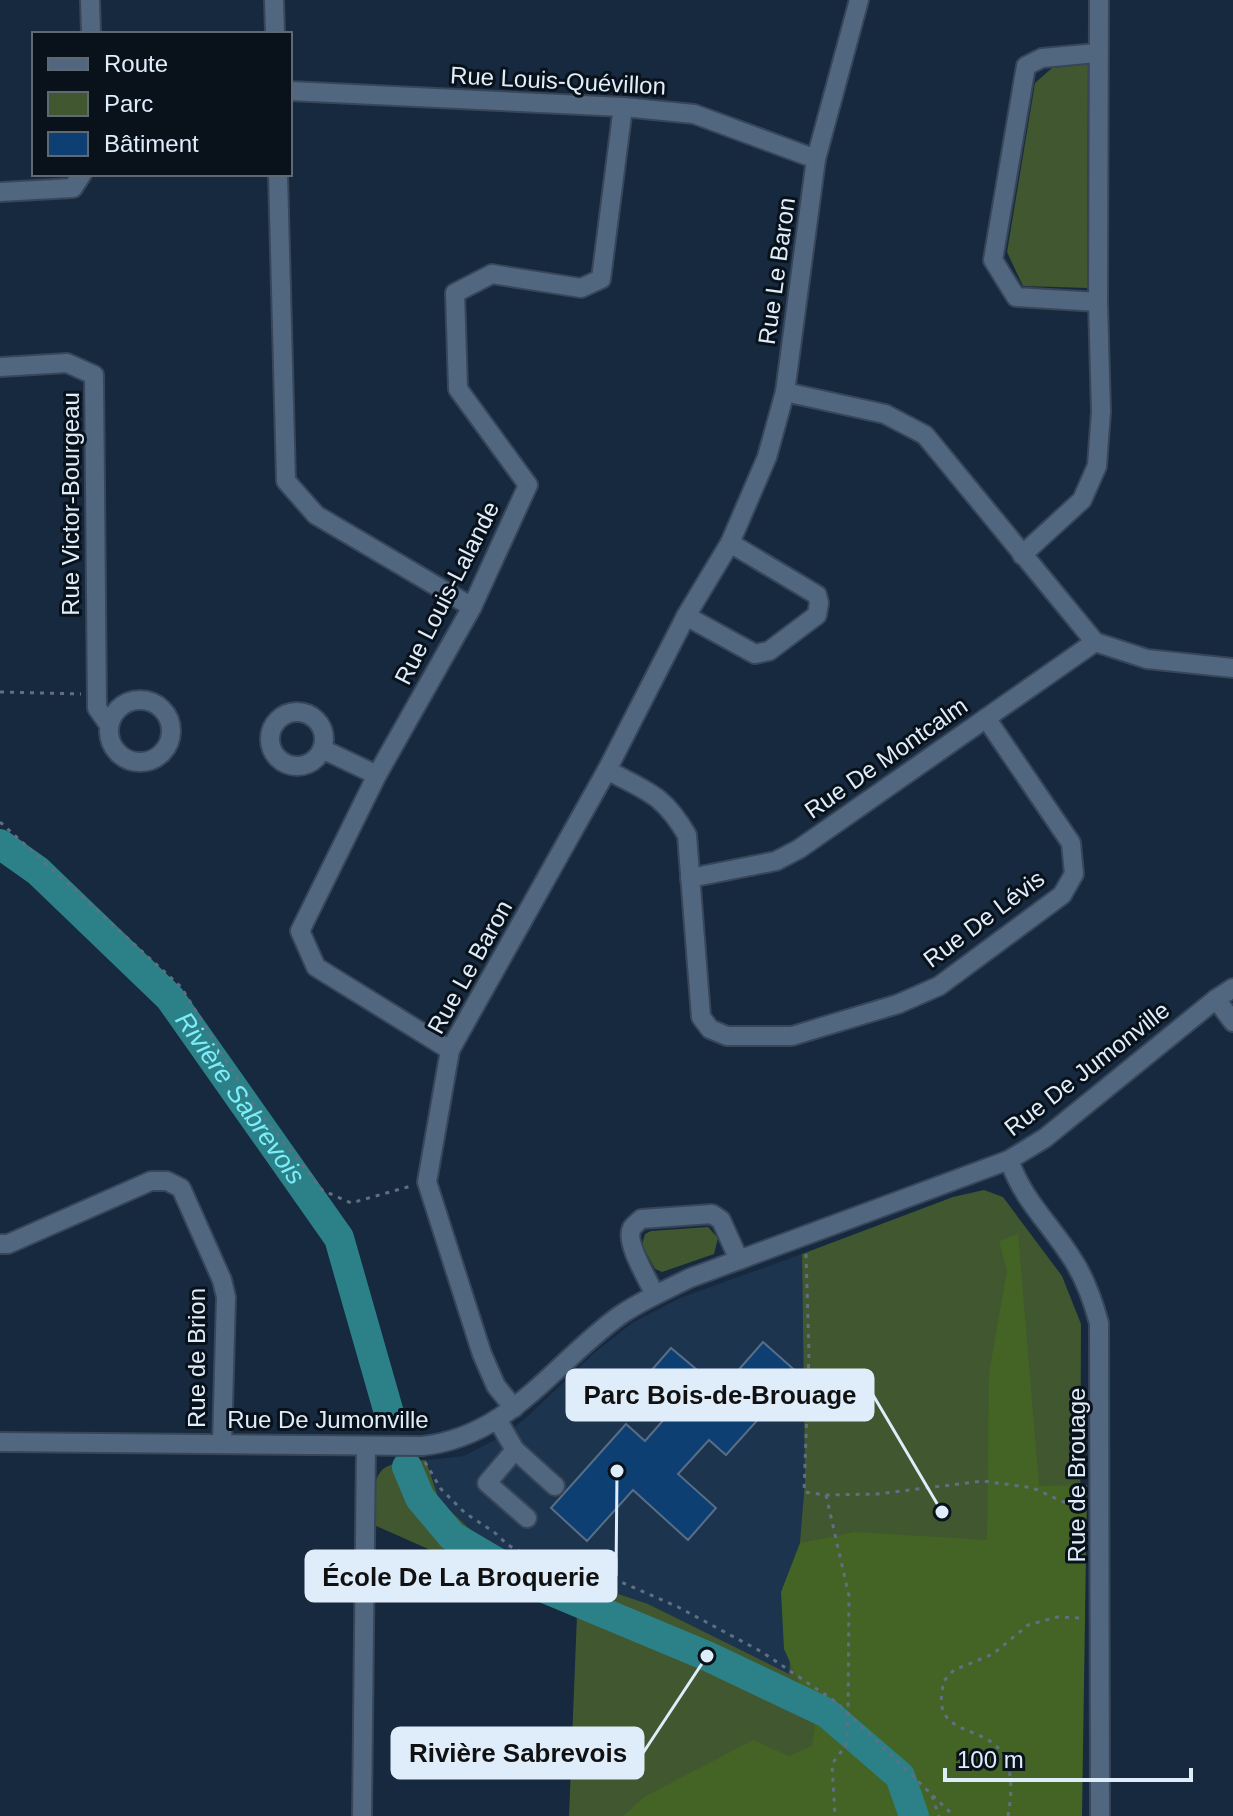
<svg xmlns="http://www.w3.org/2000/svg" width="1233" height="1816" viewBox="0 0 1233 1816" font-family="Arial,sans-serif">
<rect width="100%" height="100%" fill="#16293f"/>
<polygon fill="#1c344e" points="802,1254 805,1481 789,1675 648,1604 494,1552 439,1500 427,1460 464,1456 504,1435 526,1418 594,1353 632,1323 680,1298"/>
<g fill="#41572f">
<polygon points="1088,64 1087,288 1023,286 1007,252 1035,83 1052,68"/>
<path d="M984,1190L1003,1197L1062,1276L1081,1324L1079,1816H569L577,1615L374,1525C375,1474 369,1462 426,1460L439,1500L494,1552L648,1604L789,1674L805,1481L802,1254L953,1197Z"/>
<polygon points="708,1227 718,1238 714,1254 662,1272 655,1269 642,1245 645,1234 651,1231"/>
</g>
<polygon fill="#436424" points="1018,1234 1039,1486 1087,1485 1082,1816 623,1816 644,1797 753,1740 789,1756 812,1746 816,1719 784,1649 781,1592 800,1543 856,1532 987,1540 989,1373 1007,1271 999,1241"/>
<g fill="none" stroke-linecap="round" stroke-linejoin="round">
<g stroke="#2c8189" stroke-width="30">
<path id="s1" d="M0,844L38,871L170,998L339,1238L389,1413"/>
<polyline points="407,1467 420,1498 452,1536 532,1583 707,1656 827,1713 900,1776 914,1816"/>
</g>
</g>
<polygon fill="#0d3f72" stroke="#586d86" stroke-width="2" points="763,1342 799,1374 726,1455 709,1440 678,1474 716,1508 688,1540 633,1490 587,1541 551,1508 626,1424 645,1441 674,1408 643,1380 671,1348 721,1390"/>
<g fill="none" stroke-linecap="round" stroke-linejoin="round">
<defs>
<g id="minor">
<polyline points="90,0 91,34"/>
<polyline points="274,0 275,34"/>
<polyline points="1097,53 1042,58 1026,66 993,260 1016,297 1098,302"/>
<polyline points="290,91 623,107 694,114 816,159"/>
<polyline points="278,174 286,481 316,515 472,607"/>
<polyline points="0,192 73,188 82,174"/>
<polyline points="0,367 67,363 94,375 97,708 109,725"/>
<polyline points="785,392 885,414 925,435 1095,642 1147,659 1233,668"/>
<polyline points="1022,555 1082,500 1097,466 1101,412 1098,302 1099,0"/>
<polyline points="686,616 755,654 769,651 817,615 819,603 817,595 730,543"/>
<circle cx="140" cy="731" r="31"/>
<circle cx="297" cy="739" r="27"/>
<polyline points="322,749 377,775"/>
<path d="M607,770C648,792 663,794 687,835L701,1017L710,1029L727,1036H792L898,1004L939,986L1062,895L1074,874L1071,843L986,718"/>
<polyline points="690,878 776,861 799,849 1095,642"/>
<polyline points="1216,999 1233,1022"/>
<polyline points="450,1050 316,967 300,931 377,775 472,607 528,485 458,389 455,293 492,274 581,288 601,279 623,107"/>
<path d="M1009,1160C1024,1202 1050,1223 1073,1260C1086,1280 1093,1301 1099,1323L1100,1816"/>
<polyline points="0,1244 8,1244 151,1181 167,1181 181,1188 222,1280 226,1297 222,1444"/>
<path d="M655,1295C649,1281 624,1242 632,1228C633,1226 639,1221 641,1219L712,1214L721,1220L739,1260"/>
<polyline points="514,1408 496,1386 482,1354 427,1182 450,1050 607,770 686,616 730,543 767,457 785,392 816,159 859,0"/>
<polyline points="497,1419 515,1450 487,1483 527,1518"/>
<path d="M0,1442L422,1446C509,1437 553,1364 619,1316C640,1301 666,1290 690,1278L1009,1160L1045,1138L1216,999L1233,988"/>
<polyline points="515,1450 555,1486"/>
<polyline points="362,1816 366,1446"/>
</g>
</defs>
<use href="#minor" stroke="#374658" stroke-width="22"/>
<g stroke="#5f7083" stroke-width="3" stroke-dasharray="4 6" stroke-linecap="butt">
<polyline points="0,692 81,694"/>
<polyline points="0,822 181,987 251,1101 322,1190 351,1203 411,1186"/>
<polyline points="806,1254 809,1353 804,1492 826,1495 877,1494 983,1481 1033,1488 1068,1504 1081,1505"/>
<polyline points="425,1462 441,1489 465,1513 494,1532 508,1545 532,1558 621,1582 678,1607 762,1652 836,1702 954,1816"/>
<polyline points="826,1495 849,1596 848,1715 846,1745 832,1764 835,1816"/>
<polyline points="932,1796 939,1816"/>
<path d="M1008,1816C1026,1714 951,1747 942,1707C940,1700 943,1689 943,1682L954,1670L993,1654L1028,1625L1057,1617L1082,1618"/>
</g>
<use href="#minor" stroke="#51667f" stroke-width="18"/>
</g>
<g text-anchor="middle" stroke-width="6" stroke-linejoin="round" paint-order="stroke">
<g font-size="24" fill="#dfecfa" stroke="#09121b">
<text transform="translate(558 81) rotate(3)" y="8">Rue Louis-Quévillon</text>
<text transform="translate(777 271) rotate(-82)" y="8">Rue Le Baron</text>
<text transform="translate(71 504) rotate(-90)" y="8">Rue Victor-Bourgeau</text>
<text transform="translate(447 593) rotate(-63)" y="8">Rue Louis-Lalande</text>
<text transform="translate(886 758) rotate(-35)" y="8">Rue De Montcalm</text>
<text transform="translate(984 919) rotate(-37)" y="8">Rue De Lévis</text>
<text transform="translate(470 967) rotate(-61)" y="8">Rue Le Baron</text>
<text transform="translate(1087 1069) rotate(-38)" y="8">Rue De Jumonville</text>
<text transform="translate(197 1358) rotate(-90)" y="8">Rue de Brion</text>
<text x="328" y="1428">Rue De Jumonville</text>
<text transform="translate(1077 1475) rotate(-90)" y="8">Rue de Brouage</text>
</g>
<g font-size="26" font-style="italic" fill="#7deef9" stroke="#09121b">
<text dy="9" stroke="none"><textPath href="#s1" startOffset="352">Rivière Sabrevois</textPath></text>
</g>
</g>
<path fill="none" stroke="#dfecfa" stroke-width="3" d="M942 1512L873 1395M617 1471L616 1576M707 1656L643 1753"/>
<g fill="#dfecfa" stroke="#09121b" stroke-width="3">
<circle cx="942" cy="1512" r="8"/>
<circle cx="617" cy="1471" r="8"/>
<circle cx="707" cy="1656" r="8"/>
</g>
<g fill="#dfecfa" stroke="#dfecfa" stroke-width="3">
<rect x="567" y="1370" width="306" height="50" rx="8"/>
<rect x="306" y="1551" width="310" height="50" rx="8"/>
<rect x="392" y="1728" width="251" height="50" rx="8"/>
</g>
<g font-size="26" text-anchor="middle" font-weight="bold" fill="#111">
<text x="720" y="1404">Parc Bois-de-Brouage</text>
<text x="461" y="1586">École De La Broquerie</text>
<text x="518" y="1762">Rivière Sabrevois</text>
</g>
<rect x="32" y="32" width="260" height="144" fill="#09121b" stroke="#5f6974" stroke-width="2"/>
<rect x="48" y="58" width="40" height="12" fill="#51667f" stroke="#5f6974" stroke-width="2"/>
<text x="104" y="72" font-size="24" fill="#dfecfa">Route</text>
<rect x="48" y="92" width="40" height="24" fill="#41572f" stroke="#5f6974" stroke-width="2"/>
<text x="104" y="112" font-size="24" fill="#dfecfa">Parc</text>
<rect x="48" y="132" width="40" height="24" fill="#0d3f72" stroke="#5f6974" stroke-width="2"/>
<text x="104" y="152" font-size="24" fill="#dfecfa">Bâtiment</text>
<path d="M945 1768v12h246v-12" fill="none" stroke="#dfecfa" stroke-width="4"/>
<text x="957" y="1768" font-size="24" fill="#dfecfa" stroke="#09121b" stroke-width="6" paint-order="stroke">100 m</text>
</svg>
